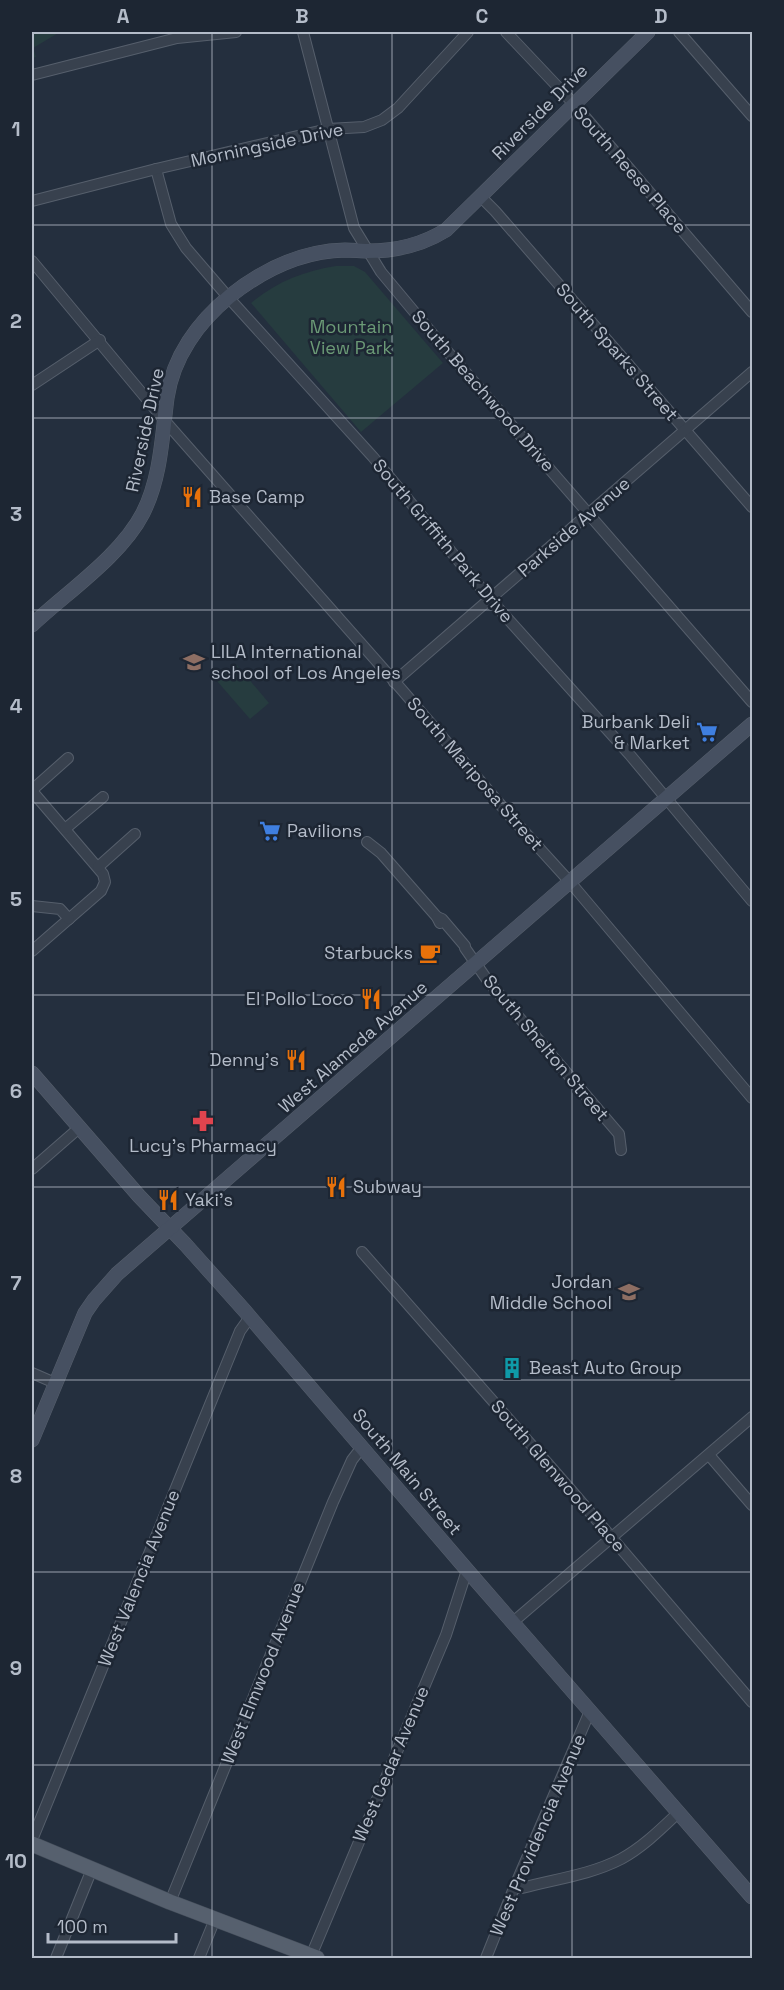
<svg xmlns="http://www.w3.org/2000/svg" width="784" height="1990" viewBox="0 0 784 1990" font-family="'Space Grotesk',sans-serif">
<rect width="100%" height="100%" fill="#242f3e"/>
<g fill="#263c3f">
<polygon points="32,32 60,32 33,48 36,57 32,58"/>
<path d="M336,266H354L365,272L443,363L361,432L251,303C276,282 304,271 336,266Z"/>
<polygon points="236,664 269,703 250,719 217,681"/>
</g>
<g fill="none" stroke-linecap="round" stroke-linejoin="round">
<defs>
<g id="minor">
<polyline points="303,32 354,228 381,272 441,344 752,702"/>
<polyline points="506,32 574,104 752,312"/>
<polyline points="679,32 752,116"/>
<polyline points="32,75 177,38 236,32"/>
<polyline points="156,169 171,224 186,248 228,297 373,457 491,600 630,755 752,901"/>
<polyline points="481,197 495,211 752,507"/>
<polyline points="32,201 156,169 328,129 364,127 382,120 398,108 468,32"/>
<polyline points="32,261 165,421 402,690 511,817 570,882 752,1098"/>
<polyline points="32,385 100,340"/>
<polyline points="394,682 752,372"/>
<polyline points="32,790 68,758"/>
<polyline points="32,791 103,874 105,882 101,891 32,951"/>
<polyline points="65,829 103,797"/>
<polyline points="367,842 381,853 437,917 440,923"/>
<polyline points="98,867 135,834"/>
<polyline points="32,906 60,909 69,919"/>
<polyline points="437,917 442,919 465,946 465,948 488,981 619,1134 621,1150"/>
<polyline points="32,1169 79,1128"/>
<polyline points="362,1252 571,1490 752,1702"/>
<polyline points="32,1373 55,1383"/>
<polyline points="709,1455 752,1505"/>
<polyline points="513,1622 752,1417"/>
<polyline points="32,1840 240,1331 250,1317"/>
<path d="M514,1888H522C555,1879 590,1875 621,1859C643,1847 661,1829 679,1812"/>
<polyline points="170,1902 333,1502 352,1460 362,1447"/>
<polyline points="311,1956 446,1635 467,1570"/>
<polyline points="56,1958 92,1869"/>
<polyline points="199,1958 215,1919"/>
<polyline points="486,1958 514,1888 590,1711"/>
</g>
<g id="secondary">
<path d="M32,625C67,592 121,556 143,513C161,477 162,437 167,398C173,357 198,322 230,296C264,269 301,251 345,250C353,250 361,251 368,251C396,251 422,245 446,230L648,32"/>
<polyline points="32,1073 139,1196 185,1244 244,1310 467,1570 752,1897"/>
<polyline points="32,1440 85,1313 94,1300 117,1274 752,724"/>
</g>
<polyline id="primary" points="32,1844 170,1902 317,1958"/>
</defs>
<use href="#minor" stroke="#565f6c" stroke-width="12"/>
<use href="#secondary" stroke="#565f6c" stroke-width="15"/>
<use href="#primary" stroke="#414a57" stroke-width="16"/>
<use href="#minor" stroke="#38414e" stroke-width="10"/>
<use href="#secondary" stroke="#465061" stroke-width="14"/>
<use href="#primary" stroke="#56606e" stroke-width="15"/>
</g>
<path fill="none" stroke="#b4bcc9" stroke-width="1.5" stroke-opacity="0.55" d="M212,32V1958M392,32V1958M572,32V1958M32,225H752M32,418H752M32,610H752M32,803H752M32,995H752M32,1187H752M32,1380H752M32,1572H752M32,1765H752"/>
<defs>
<symbol id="restaurant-bare" viewBox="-9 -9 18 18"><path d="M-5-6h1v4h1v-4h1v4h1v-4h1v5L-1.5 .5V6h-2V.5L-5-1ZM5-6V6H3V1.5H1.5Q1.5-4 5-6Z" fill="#e8710a" stroke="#1d2633" stroke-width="2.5" paint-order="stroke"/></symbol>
<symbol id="school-bare" viewBox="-9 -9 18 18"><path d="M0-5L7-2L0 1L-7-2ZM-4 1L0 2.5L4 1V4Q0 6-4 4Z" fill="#8d6e63" stroke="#1d2633" stroke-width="2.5" paint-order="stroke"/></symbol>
<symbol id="supermarket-bare" viewBox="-9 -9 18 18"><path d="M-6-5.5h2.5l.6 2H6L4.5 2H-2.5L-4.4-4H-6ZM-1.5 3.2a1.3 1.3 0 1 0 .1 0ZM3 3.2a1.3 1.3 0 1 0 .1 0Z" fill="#3f7fe0" stroke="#1d2633" stroke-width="2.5" paint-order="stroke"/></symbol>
<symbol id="cafe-bare" viewBox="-9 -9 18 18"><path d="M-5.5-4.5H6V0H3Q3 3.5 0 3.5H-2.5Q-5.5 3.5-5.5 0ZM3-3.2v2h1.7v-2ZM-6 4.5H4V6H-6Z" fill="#e8710a" stroke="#1d2633" stroke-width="2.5" paint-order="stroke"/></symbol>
<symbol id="pharmacy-bare" viewBox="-9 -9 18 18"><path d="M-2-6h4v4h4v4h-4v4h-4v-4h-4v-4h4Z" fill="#e0444e" stroke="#1d2633" stroke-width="2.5" paint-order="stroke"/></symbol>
<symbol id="building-bare" viewBox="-9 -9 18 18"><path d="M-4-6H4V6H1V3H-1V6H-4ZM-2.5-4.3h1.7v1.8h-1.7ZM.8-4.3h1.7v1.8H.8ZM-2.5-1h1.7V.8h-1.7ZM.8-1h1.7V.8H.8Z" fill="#0f9aa8" stroke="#1d2633" stroke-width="2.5" paint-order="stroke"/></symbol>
</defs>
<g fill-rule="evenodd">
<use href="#restaurant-bare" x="177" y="482" width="30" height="30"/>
<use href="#school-bare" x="179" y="647" width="30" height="30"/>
<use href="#supermarket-bare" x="692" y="717" width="30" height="30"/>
<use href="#supermarket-bare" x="255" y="816" width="30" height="30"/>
<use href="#cafe-bare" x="415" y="938" width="30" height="30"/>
<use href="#restaurant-bare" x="356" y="984" width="30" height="30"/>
<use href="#restaurant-bare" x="281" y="1045" width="30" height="30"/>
<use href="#pharmacy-bare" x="188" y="1106" width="30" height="30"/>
<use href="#restaurant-bare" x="321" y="1172" width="30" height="30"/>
<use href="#restaurant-bare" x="153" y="1185" width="30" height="30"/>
<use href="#school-bare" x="614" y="1277" width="30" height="30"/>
<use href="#building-bare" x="497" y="1353" width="30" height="30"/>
</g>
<g text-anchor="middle" stroke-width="5" stroke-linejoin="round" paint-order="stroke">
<g font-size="18" fill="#b4bcc9" stroke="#1d2633">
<text transform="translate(540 112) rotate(-45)" y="6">Riverside Drive</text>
<text transform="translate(267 145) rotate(-12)" y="6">Morningside Drive</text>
<text transform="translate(630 170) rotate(49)" y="6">South Reese Place</text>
<text transform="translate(617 352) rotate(49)" y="6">South Sparks Street</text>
<text transform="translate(483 391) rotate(49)" y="6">South Beachwood Drive</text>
<text transform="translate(145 430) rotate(-78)" y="6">Riverside Drive</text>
<text transform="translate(574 527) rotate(-41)" y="6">Parkside Avenue</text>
<text transform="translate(443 541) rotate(50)" y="6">South Griffith Park Drive</text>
<text transform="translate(475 774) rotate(49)" y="6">South Mariposa Street</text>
<text transform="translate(353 1047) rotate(-41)" y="6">West Alameda Avenue</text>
<text transform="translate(546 1048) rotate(50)" y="6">South Shelton Street</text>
<text transform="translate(407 1472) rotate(50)" y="6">South Main Street</text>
<text transform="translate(558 1476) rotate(49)" y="6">South Glenwood Place</text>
<text transform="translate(139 1578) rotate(-68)" y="6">West Valencia Avenue</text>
<text transform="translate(263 1673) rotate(-68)" y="6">West Elmwood Avenue</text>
<text transform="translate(391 1764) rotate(-67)" y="6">West Cedar Avenue</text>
<text transform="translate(538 1835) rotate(-67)" y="6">West Providencia Avenue</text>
</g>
<g font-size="18" fill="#6b9a76" stroke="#1d2633">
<text x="351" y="333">Mountain<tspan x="351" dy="21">View Park</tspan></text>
</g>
<g font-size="18" fill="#b4bcc9" stroke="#1d2633" text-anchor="start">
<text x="209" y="503">Base Camp</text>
<text x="211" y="658">LILA International<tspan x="211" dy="21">school of Los Angeles</tspan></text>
<text x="690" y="728" text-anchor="end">Burbank Deli<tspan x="690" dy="21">&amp; Market</tspan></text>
<text x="287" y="837">Pavilions</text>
<text x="413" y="959" text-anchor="end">Starbucks</text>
<text x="354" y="1005" text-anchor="end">El Pollo Loco</text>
<text x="279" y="1066" text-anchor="end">Denny's</text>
<text x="203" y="1152" text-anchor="middle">Lucy's Pharmacy</text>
<text x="353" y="1193">Subway</text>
<text x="185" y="1206">Yaki's</text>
<text x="612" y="1288" text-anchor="end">Jordan<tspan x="612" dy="21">Middle School</tspan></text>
<text x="529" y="1374">Beast Auto Group</text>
</g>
</g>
<rect width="784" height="1990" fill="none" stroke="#1d2633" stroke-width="66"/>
<path d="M48 1933v9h128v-9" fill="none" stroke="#b4bcc9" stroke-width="3"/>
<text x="57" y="1933" font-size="18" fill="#b4bcc9" stroke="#1d2633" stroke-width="4.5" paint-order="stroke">100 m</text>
<rect x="33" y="33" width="718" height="1924" fill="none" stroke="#b4bcc9" stroke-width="2"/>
<g font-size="20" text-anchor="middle" font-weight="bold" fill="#b4bcc9">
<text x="123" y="23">A</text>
<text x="302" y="23">B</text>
<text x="482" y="23">C</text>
<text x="661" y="23">D</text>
<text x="16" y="136">1</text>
<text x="16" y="328">2</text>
<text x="16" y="521">3</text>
<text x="16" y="713">4</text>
<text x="16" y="906">5</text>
<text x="16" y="1098">6</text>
<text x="16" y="1290">7</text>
<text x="16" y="1483">8</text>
<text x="16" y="1675">9</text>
<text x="16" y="1868">10</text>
</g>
</svg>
